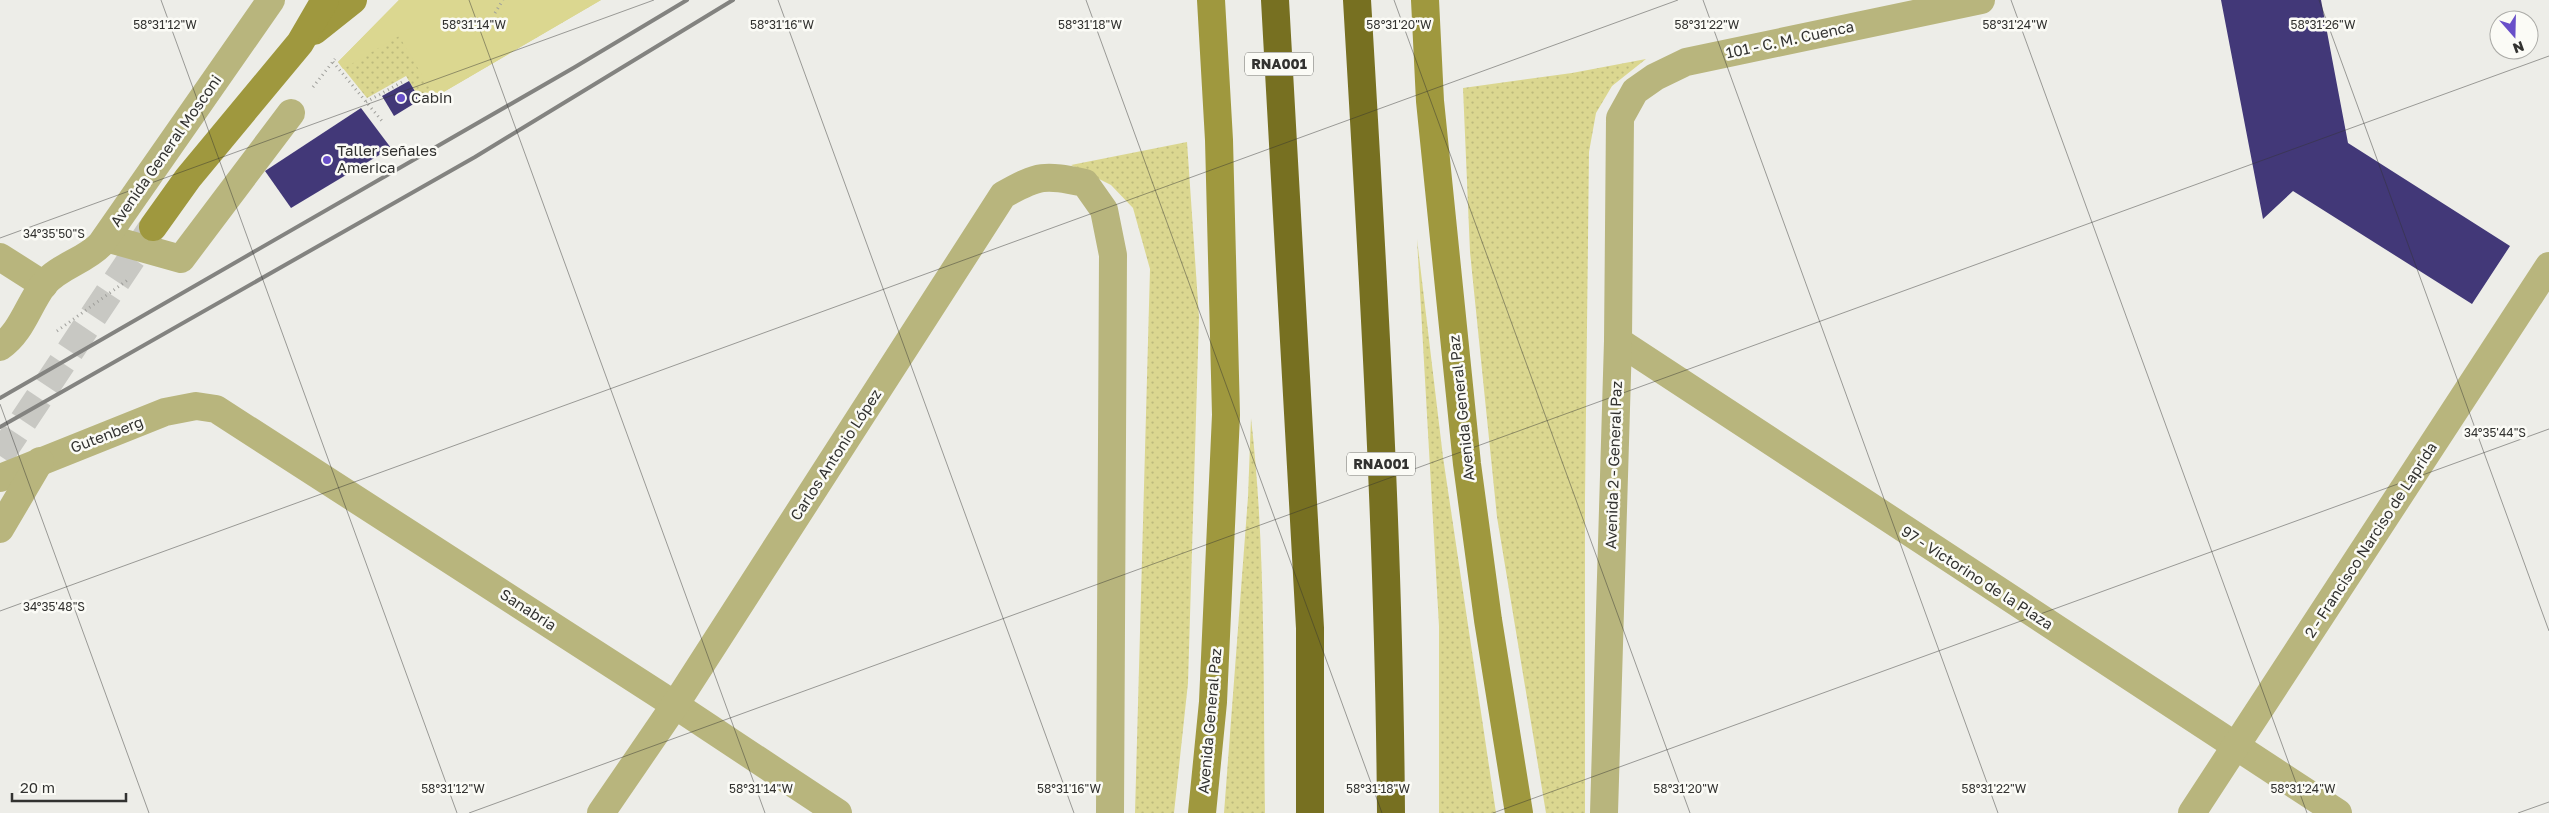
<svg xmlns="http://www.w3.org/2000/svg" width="2549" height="813" viewBox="0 0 2549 813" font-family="'Golos Text',sans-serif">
<defs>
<pattern id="grass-dots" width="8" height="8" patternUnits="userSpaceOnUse" patternTransform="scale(1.25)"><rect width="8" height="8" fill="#dbd790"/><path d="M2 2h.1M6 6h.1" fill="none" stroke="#bcb97c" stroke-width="1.8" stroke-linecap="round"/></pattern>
</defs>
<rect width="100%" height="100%" fill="#edede8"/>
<g fill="url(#grass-dots)">
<polygon points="399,0 601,0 423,104 406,76 367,98 338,62"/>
<polygon points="1646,59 1612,86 1596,113 1589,152 1585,499 1585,813 1546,813 1497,517 1470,252 1463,88 1572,73"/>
<polygon points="1187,142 1199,317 1188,683 1174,813 1135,813 1150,269 1133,208 1111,185 1071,165"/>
<polygon points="1417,239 1443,457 1496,813 1439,813 1439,626"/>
<path d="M1251,418C1266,549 1263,681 1265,813H1224L1248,497Z"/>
</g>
<polygon fill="#dbd790" points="399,0 601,0 435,97 399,36 343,69 338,62"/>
<g fill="#423878">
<polygon points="2221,0 2321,0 2348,143 2510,246 2472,304 2293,191 2263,219"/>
<polygon points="409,81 420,100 394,116 382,96"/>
<polygon points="361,108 391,148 291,208 265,171"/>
</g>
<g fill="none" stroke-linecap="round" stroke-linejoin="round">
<polyline stroke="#c8c8c3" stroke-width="28" stroke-dasharray="28 14" stroke-linecap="butt" points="0,456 152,228"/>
<g stroke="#9f9f9b" stroke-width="3" stroke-dasharray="1 4" stroke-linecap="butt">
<polyline points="495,13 503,0"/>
<polyline points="333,62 382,121"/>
<polyline points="313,87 335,59"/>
<polyline points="366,102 404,81"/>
<polyline points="57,331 129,279"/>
</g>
<g stroke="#b8b57d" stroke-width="28">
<polyline points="106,238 181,259 291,113"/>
<polyline points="0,257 44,285"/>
<polyline points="1618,341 2338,813"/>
<path d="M0,347C22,332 28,305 44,284C59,266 85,261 101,244L271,0"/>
<polyline points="0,478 165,412 196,406 216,409 675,705 838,813"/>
<polyline points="0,529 40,461"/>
<path d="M601,813L675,705L1003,195C1040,174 1044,175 1085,183L1104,210L1113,255L1110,813"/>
<polyline points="1604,813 1618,341 1620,118 1635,91 1655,77 1686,62 1981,0"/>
<polyline points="2192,813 2549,266"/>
</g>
<g stroke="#9f983e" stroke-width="28">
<polyline points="1425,0 1430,101 1467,464 1488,620 1519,813"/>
<polyline points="314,31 353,0"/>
<polyline points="153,227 188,178 300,43 325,0"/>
<polyline points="1202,813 1213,702 1226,415 1219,140 1211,0"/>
</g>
<g stroke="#777021" stroke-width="28">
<polyline points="1275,0 1310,628 1310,813"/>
<path d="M1357,0C1373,271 1389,542 1391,813"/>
</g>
<g stroke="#838380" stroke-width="4">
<polyline points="0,398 575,67 687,0"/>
<polyline points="0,427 475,157 733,0"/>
</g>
</g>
<path fill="none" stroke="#323230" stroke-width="1" stroke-opacity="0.45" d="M161,0L457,813M469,0L765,813M778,0L1074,813M1086,0L1382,813M1394,0L1690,813M1703,0L1998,813M2011,0L2307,813M2319,0L2549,631M0,238L654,0M0,404L149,813M0,611L1678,0M469,813L2549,56M1493,813L2549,429M2518,813L2549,802"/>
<g fill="#684fc9" stroke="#fbfbf6" stroke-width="2">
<circle cx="401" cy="98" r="5"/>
<circle cx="327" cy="160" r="5"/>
</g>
<g text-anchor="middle" stroke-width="5" stroke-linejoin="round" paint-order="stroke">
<g fill="#fbfbf6" stroke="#6e6e6b" stroke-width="1">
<rect x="1245" y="52.5" width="68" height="23" rx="4"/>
<rect x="1347" y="452.5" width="68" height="23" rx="4"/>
</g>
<g font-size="14" font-weight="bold" fill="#323230">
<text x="1279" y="69">RNA001</text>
<text x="1381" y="469">RNA001</text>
</g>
<g font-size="15" fill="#323230" stroke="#fbfbf6">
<text transform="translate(1790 40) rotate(-12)" y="5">101 - C. M. Cuenca</text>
<text transform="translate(166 151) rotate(-55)" y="5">Avenida General Mosconi</text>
<text transform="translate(1462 408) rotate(-96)" y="5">Avenida General Paz</text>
<text transform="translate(107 435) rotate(-21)" y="5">Gutenberg</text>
<text transform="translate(836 455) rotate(-57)" y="5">Carlos Antonio López</text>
<text transform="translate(1614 465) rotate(-88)" y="5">Avenida 2 - General Paz</text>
<text transform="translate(2371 540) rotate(-57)" y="5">2 - Francisco Narciso de Laprida</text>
<text transform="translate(1977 578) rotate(33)" y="5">97 - Victorino de la Plaza</text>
<text transform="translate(528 610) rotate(33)" y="5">Sanabria</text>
<text transform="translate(1210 721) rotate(-85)" y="5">Avenida General Paz</text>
</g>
<g font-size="15" fill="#323230" stroke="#fbfbf6" text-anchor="start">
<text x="411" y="103">Cabin</text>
<text x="337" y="156">Taller señales<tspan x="337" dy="17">America</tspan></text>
</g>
</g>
<g font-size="12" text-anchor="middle" fill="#323230" stroke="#fbfbf6" stroke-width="5" stroke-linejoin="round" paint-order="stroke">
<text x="165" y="29">58°31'12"W</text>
<text x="474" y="29">58°31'14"W</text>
<text x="782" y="29">58°31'16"W</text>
<text x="1090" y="29">58°31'18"W</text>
<text x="1399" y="29">58°31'20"W</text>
<text x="1707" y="29">58°31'22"W</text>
<text x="2015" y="29">58°31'24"W</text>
<text x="2323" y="29">58°31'26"W</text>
<text x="54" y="238">34°35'50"S</text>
<text x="2495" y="437">34°35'44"S</text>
<text x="54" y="611">34°35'48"S</text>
<text x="453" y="793">58°31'12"W</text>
<text x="761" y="793">58°31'14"W</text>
<text x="1069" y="793">58°31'16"W</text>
<text x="1378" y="793">58°31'18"W</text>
<text x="1686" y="793">58°31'20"W</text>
<text x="1994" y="793">58°31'22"W</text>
<text x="2303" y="793">58°31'24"W</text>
</g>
<g transform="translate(2514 35) rotate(160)"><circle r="24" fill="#fbfbf6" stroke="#ababa7"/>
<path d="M0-4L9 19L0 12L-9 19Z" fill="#684fc9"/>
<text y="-8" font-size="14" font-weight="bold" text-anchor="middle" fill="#323230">N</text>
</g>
<path d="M12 793v8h114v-8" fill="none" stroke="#323230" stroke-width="2.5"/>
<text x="20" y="793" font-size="15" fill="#323230" stroke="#fbfbf6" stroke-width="4" paint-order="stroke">20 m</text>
</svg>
